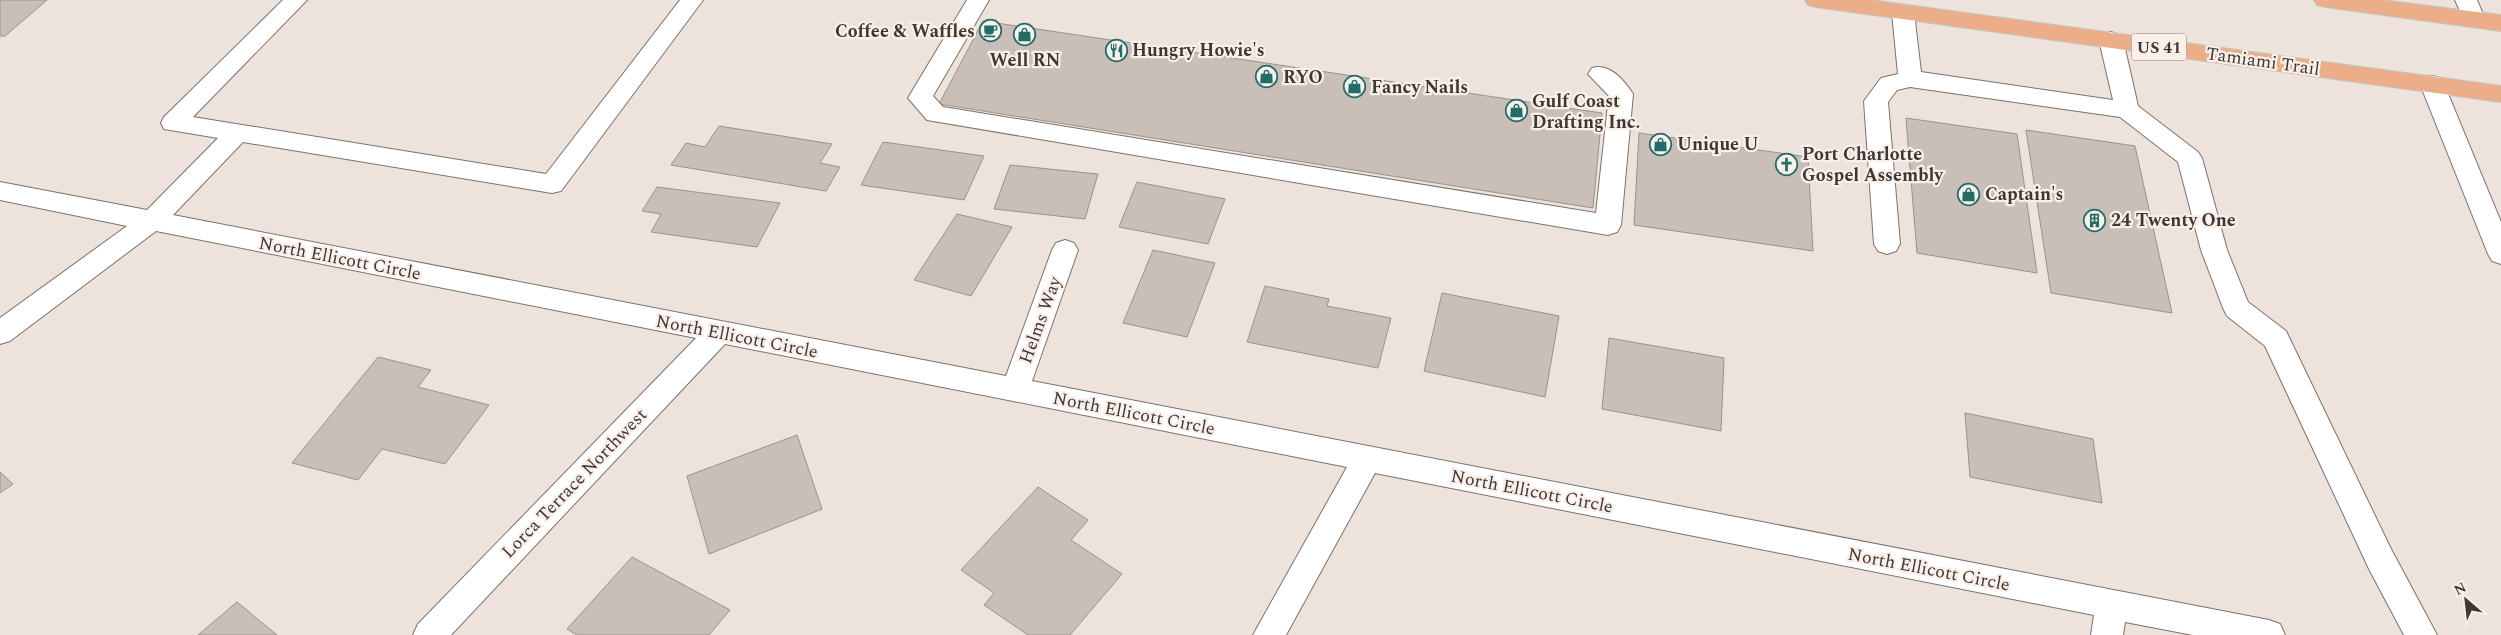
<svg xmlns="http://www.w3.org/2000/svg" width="2501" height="635" viewBox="0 0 2501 635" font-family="Spectral,serif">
<rect width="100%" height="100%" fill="#ede2dc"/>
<g fill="#cabeb9" stroke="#9c918b">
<polygon points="0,0 47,0 5,36 0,36"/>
<polygon points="983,21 1602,113 1593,208 939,104"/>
<polygon points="1906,118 2017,134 2037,273 1917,253"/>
<polygon points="719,126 832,144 820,163 840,167 826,191 671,165 686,143 705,147"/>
<polygon points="2026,130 2135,146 2172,313 2051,293"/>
<polygon points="1639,133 1808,157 1813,251 1634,225"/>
<polygon points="883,142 984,156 964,200 861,185"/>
<polygon points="1010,165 1098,174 1085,219 994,209"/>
<polygon points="1137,182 1225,199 1208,244 1119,227"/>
<polygon points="657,187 780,203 757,247 651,232 661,214 642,211"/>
<polygon points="957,214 1012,227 971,296 914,280"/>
<polygon points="1153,250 1215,263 1187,337 1123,323"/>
<polygon points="1265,286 1329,299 1327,306 1391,318 1378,368 1247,342"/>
<polygon points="1442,293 1559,316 1545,397 1424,371"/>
<polygon points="1609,338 1724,358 1721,431 1602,409"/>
<polygon points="378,357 431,370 418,387 489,405 445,464 382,449 358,480 292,463"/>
<polygon points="1965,413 2093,439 2102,503 1970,477"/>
<polygon points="797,435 822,509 709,554 687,476"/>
<polygon points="0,472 13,484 0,493"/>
<polygon points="1038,487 1088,520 1071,540 1122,574 1070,635 1028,635 984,605 994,593 961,570"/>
<polygon points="632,557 730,610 709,635 577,635 567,629"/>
<polygon points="237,602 277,635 198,635"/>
</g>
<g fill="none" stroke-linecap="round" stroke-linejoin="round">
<defs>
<g id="minor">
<polygon points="283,0 307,0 193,117 546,174 680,0 703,0 561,191 552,193 243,142 173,215 1006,376 1052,250 1056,243 1065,240 1074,243 1078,250 1032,381 2269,620 2280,624 2285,635 2193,635 2125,622 2123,635 2091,635 2094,615 1375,473 1286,635 1253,635 1347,467 725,344 451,635 413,635 418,624 696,338 156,231 10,341 0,344 0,318 127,226 0,200 0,182 147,210 218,138 164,129 161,123 164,117"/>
<path d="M967,0H989L933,96L943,107L1596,213L1609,96L1588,74L1592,68C1609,63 1624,80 1633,94L1621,225L1617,232L1608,235L927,120L908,98Z"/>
<polygon points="2455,0 2477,0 2485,19 2482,24 2474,26 2466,24"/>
<polygon points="1903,6 1911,8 1914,13 1921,72 2113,100 2099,40 2103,35 2111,32 2119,35 2123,40 2138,106 2198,152 2202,158 2227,250 2248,302 2286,331 2391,549 2437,635 2404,635 2369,569 2265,346 2227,316 2223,308 2201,250 2178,162 2120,117 1910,87 1897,90 1888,102 1900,244 1896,251 1887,254 1878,251 1874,244 1864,101 1881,78 1898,74 1892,13 1895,8"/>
<polygon points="2432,76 2440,78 2444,84 2501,222 2501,264 2492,261 2488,254 2420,84 2424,78"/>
</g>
<g id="major">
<polygon points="1805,0 1870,0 2501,86 2501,102 1816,7 1808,5"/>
<polygon points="2314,0 2381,0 2501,15 2501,31 2325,7 2317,5"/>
</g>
</defs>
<use href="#minor" stroke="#7c726d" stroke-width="2"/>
<use href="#major" stroke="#c5c3c3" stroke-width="2"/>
<use href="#minor" fill="#fff" fill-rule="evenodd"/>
<use href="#major" fill="#ecae89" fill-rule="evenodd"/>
</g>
<defs>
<symbol id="cafe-ring" viewBox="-11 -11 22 22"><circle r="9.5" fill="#fbefe9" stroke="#236d68" stroke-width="1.5"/><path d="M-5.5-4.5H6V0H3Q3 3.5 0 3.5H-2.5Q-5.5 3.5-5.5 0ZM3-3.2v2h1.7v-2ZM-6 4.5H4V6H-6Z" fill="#236d68"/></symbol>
<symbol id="shop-ring" viewBox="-11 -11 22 22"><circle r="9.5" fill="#fbefe9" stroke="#236d68" stroke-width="1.5"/><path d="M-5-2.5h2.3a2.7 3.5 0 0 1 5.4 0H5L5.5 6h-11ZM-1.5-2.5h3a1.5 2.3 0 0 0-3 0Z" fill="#236d68"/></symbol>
<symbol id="restaurant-ring" viewBox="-11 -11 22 22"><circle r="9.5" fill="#fbefe9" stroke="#236d68" stroke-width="1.5"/><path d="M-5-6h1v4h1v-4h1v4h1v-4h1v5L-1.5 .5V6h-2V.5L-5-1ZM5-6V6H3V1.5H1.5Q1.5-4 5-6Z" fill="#236d68"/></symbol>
<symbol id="church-ring" viewBox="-11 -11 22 22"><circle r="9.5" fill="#fbefe9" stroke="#236d68" stroke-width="1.5"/><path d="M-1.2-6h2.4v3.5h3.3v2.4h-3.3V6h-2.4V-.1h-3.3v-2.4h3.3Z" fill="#236d68"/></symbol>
<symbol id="building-ring" viewBox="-11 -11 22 22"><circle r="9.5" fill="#fbefe9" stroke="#236d68" stroke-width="1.5"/><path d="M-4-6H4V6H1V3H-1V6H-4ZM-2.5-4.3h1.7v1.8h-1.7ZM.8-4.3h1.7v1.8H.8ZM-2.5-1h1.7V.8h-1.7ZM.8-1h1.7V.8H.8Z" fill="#236d68"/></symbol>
</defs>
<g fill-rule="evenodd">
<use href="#cafe-ring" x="978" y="18" width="25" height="25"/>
<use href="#shop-ring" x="1012" y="22" width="25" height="25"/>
<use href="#restaurant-ring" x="1104" y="38" width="25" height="25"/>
<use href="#shop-ring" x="1254" y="64" width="25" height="25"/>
<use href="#shop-ring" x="1342" y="74" width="25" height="25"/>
<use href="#shop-ring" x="1504" y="98" width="25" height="25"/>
<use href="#shop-ring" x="1648" y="132" width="25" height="25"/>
<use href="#church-ring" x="1774" y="152" width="25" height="25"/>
<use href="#shop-ring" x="1956" y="182" width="25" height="25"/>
<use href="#building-ring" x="2082" y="208" width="25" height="25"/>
</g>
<g text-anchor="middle" stroke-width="4.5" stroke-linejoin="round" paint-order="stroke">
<rect fill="#fbefe9" stroke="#766f6c" stroke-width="1" x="2131.5" y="33.5" width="55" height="27" rx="4"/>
<g font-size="16" font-weight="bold" fill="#3d3836">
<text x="2159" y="53">US 41</text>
</g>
<g font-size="18" font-weight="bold" fill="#3d3836" stroke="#fbefe9" text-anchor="start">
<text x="975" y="37" text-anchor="end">Coffee &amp; Waffles</text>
<text x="1132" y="56">Hungry Howie's</text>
<text x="1025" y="66" text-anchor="middle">Well RN</text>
<text x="1283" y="83">RYO</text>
<text x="1371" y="93">Fancy Nails</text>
<text x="1532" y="107">Gulf Coast<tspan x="1532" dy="21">Drafting Inc.</tspan></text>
<text x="1677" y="150">Unique U</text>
<text x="1802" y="160">Port Charlotte<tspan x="1802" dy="21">Gospel Assembly</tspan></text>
<text x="1985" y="200">Captain's</text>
<text x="2111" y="226">24 Twenty One</text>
</g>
<g font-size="18" fill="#3d3836" stroke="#fbefe9">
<text transform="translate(2263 61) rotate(8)" y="6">Tamiami Trail</text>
<text transform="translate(340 258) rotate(11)" y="6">North Ellicott Circle</text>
<text transform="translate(1040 320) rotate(-70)" y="6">Helms Way</text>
<text transform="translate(737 336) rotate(11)" y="6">North Ellicott Circle</text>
<text transform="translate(1134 413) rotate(11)" y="6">North Ellicott Circle</text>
<text transform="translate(574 483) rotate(-46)" y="6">Lorca Terrace Northwest</text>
<text transform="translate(1532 491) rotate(11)" y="6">North Ellicott Circle</text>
<text transform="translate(1929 569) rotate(11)" y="6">North Ellicott Circle</text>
</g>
</g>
<g transform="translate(2466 600) rotate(332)" stroke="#fbefe9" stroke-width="4" paint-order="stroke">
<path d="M0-4L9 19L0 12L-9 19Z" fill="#3d3836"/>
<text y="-8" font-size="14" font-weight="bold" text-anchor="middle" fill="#3d3836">N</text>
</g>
</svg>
